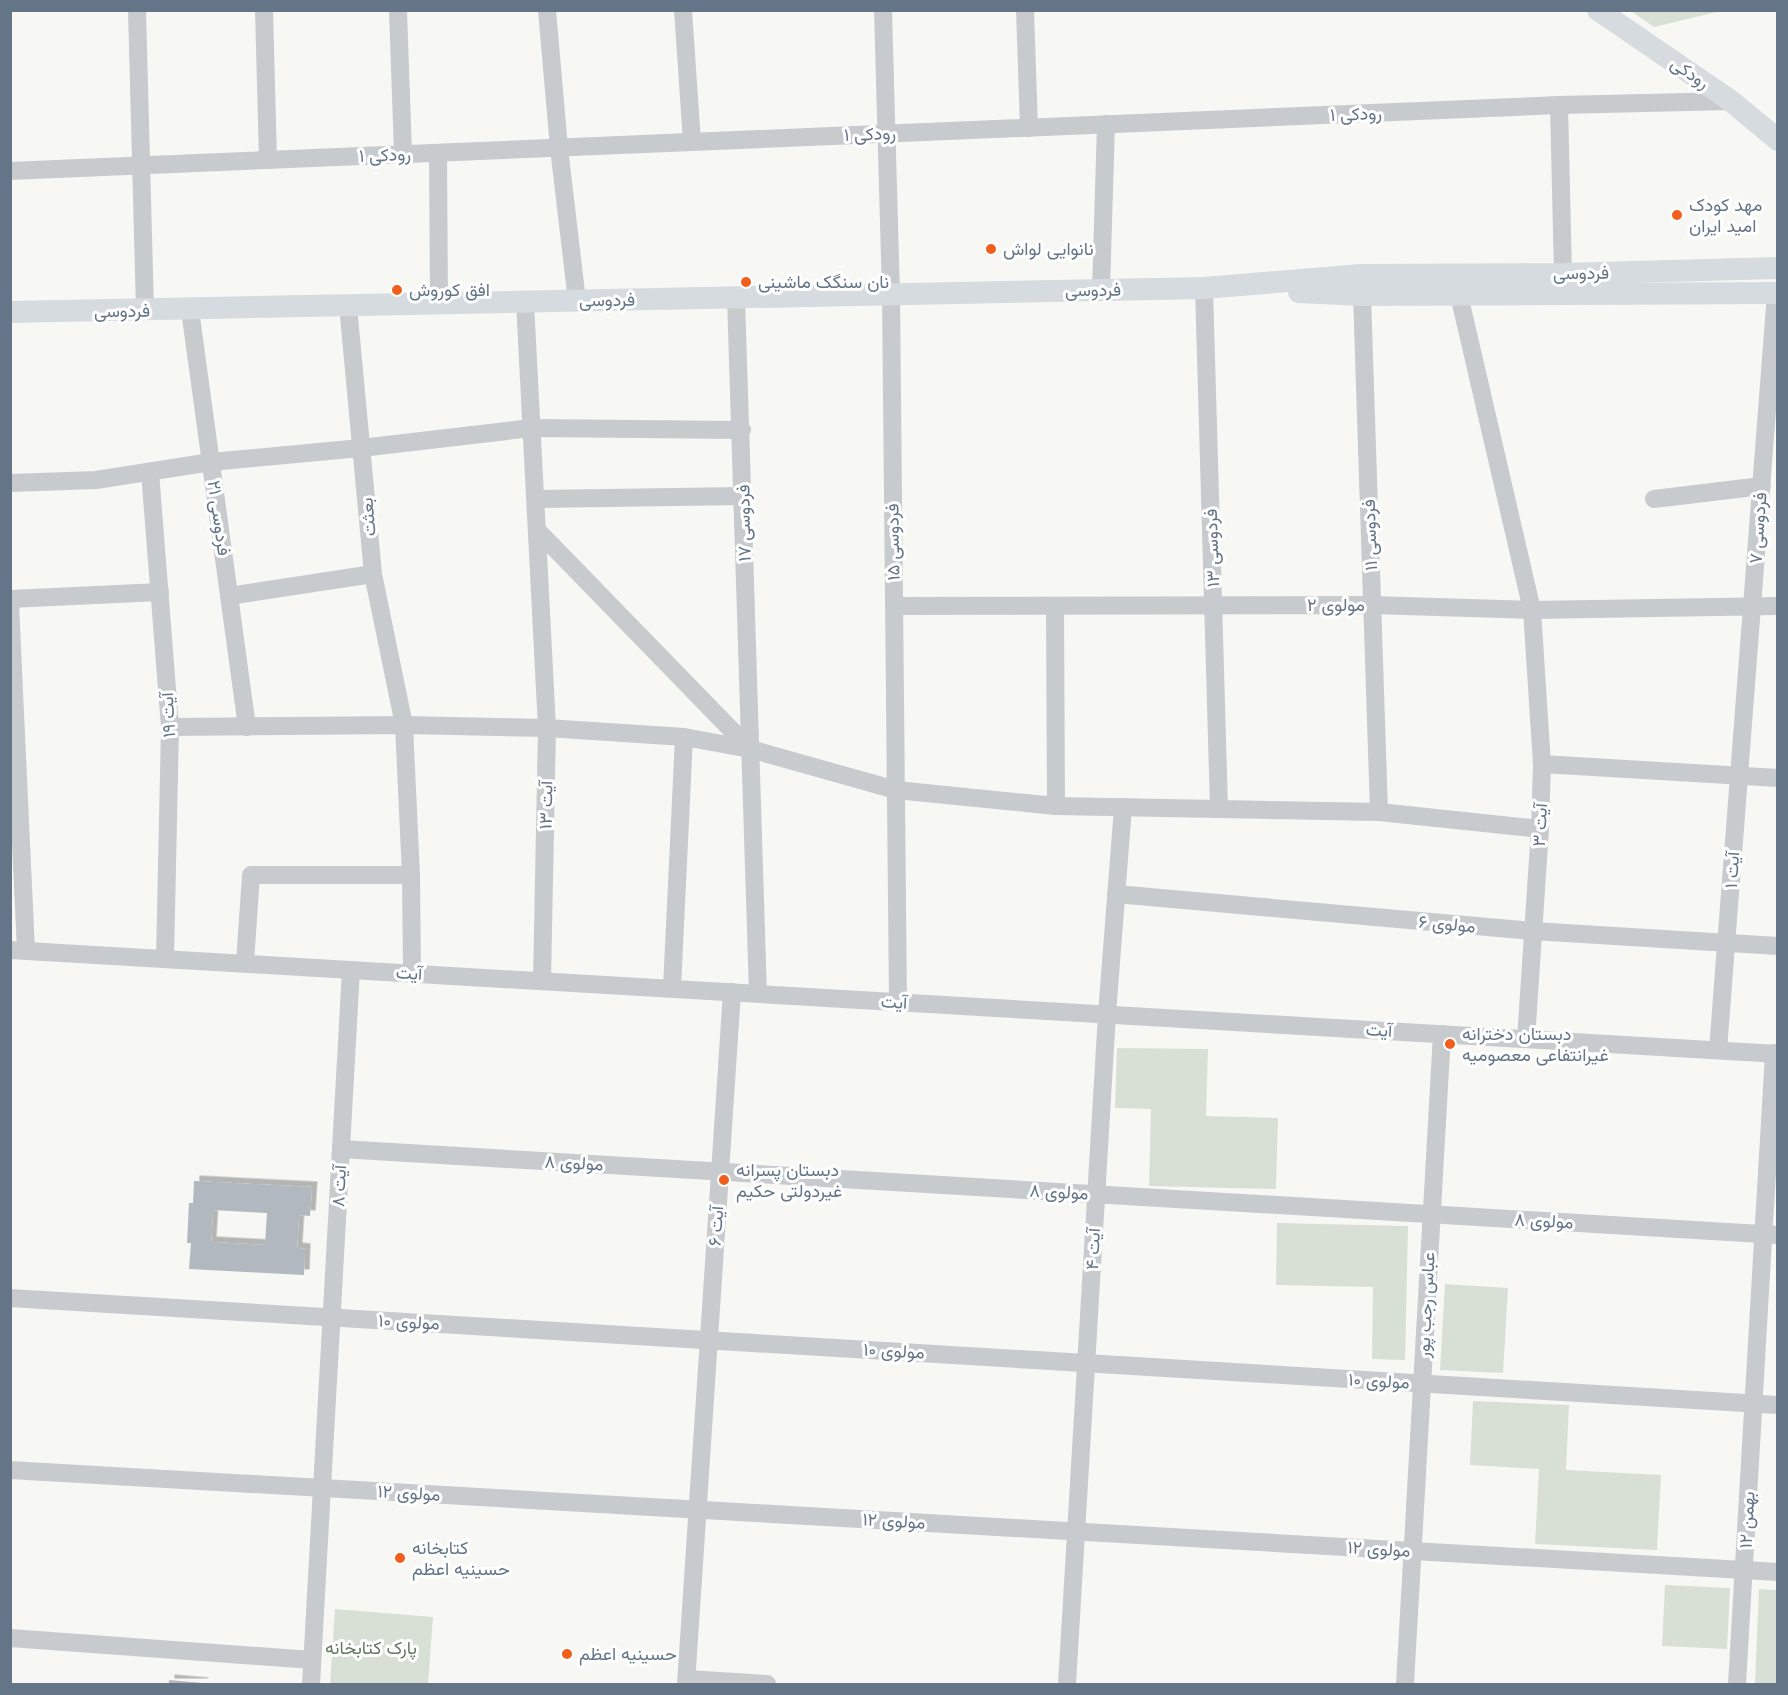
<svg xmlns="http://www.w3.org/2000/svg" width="1788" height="1695" viewBox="0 0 1788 1695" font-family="Helvetica,Vazirmatn,sans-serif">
<defs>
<filter id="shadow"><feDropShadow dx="5.5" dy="-5.5" stdDeviation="0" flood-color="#0004"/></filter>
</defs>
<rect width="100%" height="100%" fill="#f7f8f4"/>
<g fill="#d8e0d5">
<polygon points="1631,11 1721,11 1654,27"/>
<polygon points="1117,1048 1208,1049 1206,1116 1278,1118 1276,1189 1149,1186 1151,1109 1115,1108"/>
<polygon points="1277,1223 1408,1226 1405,1360 1372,1359 1373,1287 1276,1285"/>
<polygon points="1445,1284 1508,1288 1503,1373 1440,1370"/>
<polygon points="1473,1401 1569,1405 1566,1470 1661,1475 1657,1550 1535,1544 1539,1469 1470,1465"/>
<polygon points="1665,1585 1730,1588 1727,1649 1662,1646"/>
<polygon points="1759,1589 1777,1590 1777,1684 1755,1684"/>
<polygon points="335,1609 433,1617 428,1684 330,1684"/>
</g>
<g fill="#b1b8bf" fill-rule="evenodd" filter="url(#shadow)">
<path d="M194,1181L312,1187L310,1216L299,1215L297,1248L305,1249L304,1275L189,1269L191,1243H187L189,1203H193ZM213,1210L267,1213L265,1245L211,1242Z"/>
<polygon points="169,1680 203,1683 203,1684 169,1684"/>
</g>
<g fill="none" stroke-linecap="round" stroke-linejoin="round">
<g stroke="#c7cbce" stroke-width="18">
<polyline points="137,10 145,310"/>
<polyline points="264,10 268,160"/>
<polyline points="398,10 403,154"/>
<polyline points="547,10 559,148 577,301"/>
<polyline points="683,10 692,142"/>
<polyline points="883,10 891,294 898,1002"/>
<polyline points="1025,10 1029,128"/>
<polyline points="1559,105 1563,274"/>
<polyline points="438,153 439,304"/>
<polyline points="10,171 1559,105 1731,101"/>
<polyline points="1204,288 1219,808"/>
<polyline points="1101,290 1106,124"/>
<polyline points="1362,295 1379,812"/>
<polyline points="1459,295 1532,610 1542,764 1540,829 1526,1039"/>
<polyline points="736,298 758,994"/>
<polyline points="525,302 547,728 542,981"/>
<polyline points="348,306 373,574 404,725 411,875 412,973"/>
<polyline points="190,310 247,727"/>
<polyline points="150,472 170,727 165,959"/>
<polyline points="10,483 96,480 211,462 361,448 532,428 742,430"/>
<polyline points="536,499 744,496"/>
<polyline points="1654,499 1762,486"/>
<polyline points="537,530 750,749"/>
<polyline points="229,596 373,574"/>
<polyline points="10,599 160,592"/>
<polyline points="10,604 26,951"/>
<polyline points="894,606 1372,605 1532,610 1778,606"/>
<polyline points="1055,606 1056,806"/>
<polyline points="170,727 404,725 547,728 684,737 750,749 896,790 1056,806 1379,812 1540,829"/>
<polyline points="1542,764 1778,778"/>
<polyline points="1116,894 1533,931 1778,946"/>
<polyline points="10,950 1778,1054"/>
<polyline points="245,963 251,875 411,875"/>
<polyline points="672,988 684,737"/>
<polyline points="1718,1050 1776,293"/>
<polyline points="341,1149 1778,1235"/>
<polyline points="10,1298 1778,1405"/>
<polyline points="10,1470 1778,1572"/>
<polyline points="10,1638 312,1660"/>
<polyline points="687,1679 767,1684"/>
<polyline points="311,1684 351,970"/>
<polyline points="686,1684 732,992"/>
<polyline points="1067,1684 1107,1014 1123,807"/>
<polyline points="1405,1684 1442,1034"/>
<polyline points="1737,1684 1774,1053"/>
</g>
<g stroke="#d6dbe0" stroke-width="22">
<polyline points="1598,10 1731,101 1778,140"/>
<polyline points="1299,292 1362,295 1778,293"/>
<polyline points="10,312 1204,288 1361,275 1563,274 1778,268"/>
</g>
</g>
<g fill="#f05f1c" stroke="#fff" stroke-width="2">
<circle cx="1677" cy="215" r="6"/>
<circle cx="991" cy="249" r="6"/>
<circle cx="746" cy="282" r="6"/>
<circle cx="397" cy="290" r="6"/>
<circle cx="1450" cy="1044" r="6"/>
<circle cx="724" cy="1180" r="6"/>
<circle cx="400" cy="1558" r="6"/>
<circle cx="567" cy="1654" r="6"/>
</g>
<g text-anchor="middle" stroke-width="6" stroke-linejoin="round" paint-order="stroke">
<g font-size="18" fill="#647588" stroke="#fff">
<text transform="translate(1690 73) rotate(34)" y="6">رودکی</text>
<text transform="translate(1356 114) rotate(-2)" y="6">رودکی ۱</text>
<text transform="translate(870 134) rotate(-2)" y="6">رودکی ۱</text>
<text transform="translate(385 155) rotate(-2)" y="6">رودکی ۱</text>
<text transform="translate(1581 273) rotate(-1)" y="6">فردوسی</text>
<text transform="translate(1093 290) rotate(-1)" y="6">فردوسی</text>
<text transform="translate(607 300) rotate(-1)" y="6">فردوسی</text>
<text transform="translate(122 311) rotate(-1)" y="6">فردوسی</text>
<text transform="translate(368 517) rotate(-95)" y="6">بعثت</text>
<text transform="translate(219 518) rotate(82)" y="6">فردوسی ۲۱</text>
<text transform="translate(744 523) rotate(-91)" y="6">فردوسی ۱۷</text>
<text transform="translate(1758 528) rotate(-86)" y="6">فردوسی ۷</text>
<text transform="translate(1370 535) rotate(-92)" y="6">فردوسی ۱۱</text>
<text transform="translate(893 542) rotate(-91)" y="6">فردوسی ۱۵</text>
<text transform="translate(1212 548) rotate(-92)" y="6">فردوسی ۱۳</text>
<text x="1336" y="611">مولوی ۲</text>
<text transform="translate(168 715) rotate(-93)" y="6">آیت ۱۹</text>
<text transform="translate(546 805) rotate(-89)" y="6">آیت ۱۳</text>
<text transform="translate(1540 825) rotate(-87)" y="6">آیت ۳</text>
<text transform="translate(1732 870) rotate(-86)" y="6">آیت ۱</text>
<text transform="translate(1447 924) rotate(5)" y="6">مولوی ۶</text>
<text transform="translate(409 973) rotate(3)" y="6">آیت</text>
<text transform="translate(894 1002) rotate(3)" y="6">آیت</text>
<text transform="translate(1379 1030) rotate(3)" y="6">آیت</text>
<text transform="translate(574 1163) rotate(3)" y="6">مولوی ۸</text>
<text transform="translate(339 1186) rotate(-87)" y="6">آیت ۸</text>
<text transform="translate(1059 1192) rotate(3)" y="6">مولوی ۸</text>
<text transform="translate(1544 1221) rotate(3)" y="6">مولوی ۸</text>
<text transform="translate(716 1226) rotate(-86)" y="6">آیت ۶</text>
<text transform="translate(1093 1249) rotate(-87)" y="6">آیت ۴</text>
<text transform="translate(1426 1305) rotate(-87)" y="6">عباس رجب پور</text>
<text transform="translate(409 1322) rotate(3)" y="6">مولوی ۱۰</text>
<text transform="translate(894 1351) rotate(3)" y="6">مولوی ۱۰</text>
<text transform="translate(1379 1381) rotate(3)" y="6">مولوی ۱۰</text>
<text transform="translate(409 1493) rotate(3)" y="6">مولوی ۱۲</text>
<text transform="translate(1747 1520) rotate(-87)" y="6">بهمن ۱۲</text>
<text transform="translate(894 1521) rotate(3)" y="6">مولوی ۱۲</text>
<text transform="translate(1379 1549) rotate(3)" y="6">مولوی ۱۲</text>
</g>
<g font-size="18" fill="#647588" stroke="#fff" text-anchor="start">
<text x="1689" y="211">مهد کودک<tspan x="1689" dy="21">امید ایران</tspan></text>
<text x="1003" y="255">نانوایی لواش</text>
<text x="758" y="288">نان سنگک ماشینی</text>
<text x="409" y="296">افق کوروش</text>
<text x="1462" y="1040">دبستان دخترانه<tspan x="1462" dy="21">غیرانتفاعی معصومیه</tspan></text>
<text x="736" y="1176">دبستان پسرانه<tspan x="736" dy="21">غیردولتی حکیم</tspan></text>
<text x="412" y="1554">کتابخانه<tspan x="412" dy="21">حسینیه اعظم</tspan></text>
<text x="579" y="1660">حسینیه اعظم</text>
</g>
<g font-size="18" fill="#637960" stroke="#fff">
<text x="371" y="1654">پارک کتابخانه</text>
</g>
</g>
<rect width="1788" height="1695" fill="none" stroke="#647588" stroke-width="24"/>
</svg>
